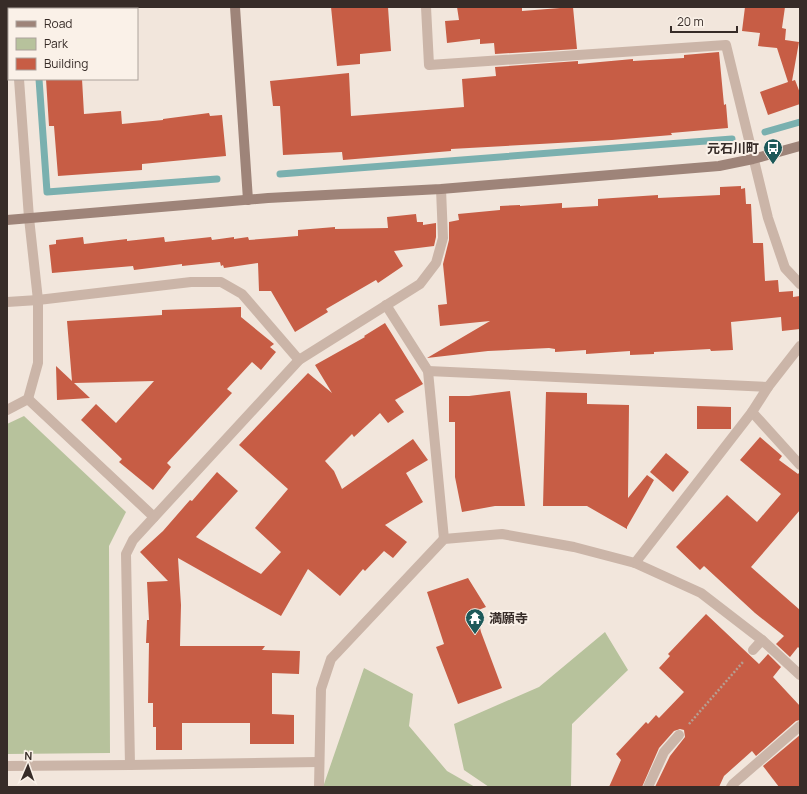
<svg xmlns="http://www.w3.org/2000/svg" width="807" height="794" viewBox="0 0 807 794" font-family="Manrope,'Noto Sans JP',sans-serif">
<rect width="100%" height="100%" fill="#f2e6dc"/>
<g fill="#b7c29c">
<polygon points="24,416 126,512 109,546 110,753 7,754 7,424"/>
<polygon points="605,632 628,670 572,724 571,787 489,787 464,770 454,724 539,687"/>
<polygon points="364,668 413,694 409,726 447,771 475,787 323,787"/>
</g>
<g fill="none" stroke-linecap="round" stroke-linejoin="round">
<g stroke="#7ab0af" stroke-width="7">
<polyline points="33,7 34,9"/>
<polyline points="39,79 47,192 217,179"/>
<polyline points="765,132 800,122"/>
<polyline points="280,174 732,139"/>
</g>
</g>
<g fill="#c75d45">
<polygon points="331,7 388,7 391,51 360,54 360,64 337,66"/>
<polygon points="457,7 522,7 522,11 573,7 577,49 495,54 494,43 480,44 480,39 447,43 445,21 459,20"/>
<polygon points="745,7 785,7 782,28 786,29 785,40 799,42 792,81 795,80 800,93 800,104 768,115 760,92 788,82 777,48 758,46 760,33 742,31"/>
<polygon points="719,52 724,105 726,104 728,128 671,133 672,135 612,140 451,149 451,151 343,160 342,152 283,155 280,106 273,106 270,81 349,73 351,116 464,107 462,79 496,76 495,67 578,61 578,64 633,59 633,61 684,58 684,55"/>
<polygon points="46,79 82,79 84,114 121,111 122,124 163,120 163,119 209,113 210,116 222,115 226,156 142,164 142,170 58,176 54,126 49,126"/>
<polygon points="741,186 741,189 745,188 746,204 751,204 753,243 763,243 765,281 778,280 779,292 793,291 793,297 800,296 800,329 782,331 781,317 731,322 733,350 711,351 710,349 654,352 654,354 630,355 630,351 586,354 586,350 555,352 555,349 549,348 488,351 427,358 490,321 440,326 438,305 447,304 443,264 449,240 449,222 459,220 458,214 500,210 500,206 520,205 520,206 562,203 562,208 598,206 598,199 658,195 658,198 720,195 720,187"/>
<polygon points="416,214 417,222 423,222 423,225 436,223 436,237 434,246 394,251 403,266 378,283 376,280 326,309 328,312 295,332 271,291 259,291 258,263 224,268 223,265 221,266 220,262 182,266 182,264 134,270 133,266 52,273 49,245 56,244 56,240 83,237 84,244 127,239 127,241 164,237 165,242 211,237 212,240 234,237 234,239 248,237 249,240 298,236 298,230 335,227 335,229 388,228 387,217"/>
<polygon points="241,307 241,317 274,344 270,347 276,352 261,370 252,362 227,389 232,393 167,463 171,467 153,490 119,462 122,459 81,420 96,404 116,423 154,381 74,383 90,398 57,400 56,366 72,381 67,321 162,315 162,310"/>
<polygon points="385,323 423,384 395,400 404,412 388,423 380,413 354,437 352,434 325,461 334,471 342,489 413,439 428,460 406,473 423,502 385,525 407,542 393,558 384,551 365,571 363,569 340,596 308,569 281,616 178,558 181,605 180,646 265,646 262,650 300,651 299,674 272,673 272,714 294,715 294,744 250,744 250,723 182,723 182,750 156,750 156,727 153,727 153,703 148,703 149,643 146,643 147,620 149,620 147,582 168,581 140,552 163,531 190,500 192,501 217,472 238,491 196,537 261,574 281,552 255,528 288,489 239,445 308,373 332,393 315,365 365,337 364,336"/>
<polygon points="510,391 525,506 495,506 462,512 455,477 455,422 449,422 449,396 469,396"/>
<polygon points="546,392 587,393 587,404 629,405 628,498 647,475 654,480 627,527 627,529 587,506 543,506"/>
<polygon points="697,406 731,407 731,429 697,429"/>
<polygon points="760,437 782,456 779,460 798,474 800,472 800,510 751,567 800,610 800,649 798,647 790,657 776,644 784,636 755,613 704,566 700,570 676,547 727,495 757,522 781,494 740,460"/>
<polygon points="666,453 689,472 673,492 650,472"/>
<polygon points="468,578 486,607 476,611 481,632 502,688 458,704 436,647 444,644 427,592"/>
<polygon points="706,614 759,664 768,654 781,667 773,677 800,706 800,720 796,721 756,756 752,751 724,776 719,787 655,787 670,756 685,737 684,730 680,729 674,731 659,748 642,787 609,787 621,760 616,754 646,722 648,724 656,715 659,718 684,692 659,668 670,656 668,654"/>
<polygon points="800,735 800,787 779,787 763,766"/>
</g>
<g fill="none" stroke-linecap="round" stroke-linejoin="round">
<polyline stroke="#b69f92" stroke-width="2.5" stroke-dasharray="2 2" stroke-linecap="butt" points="689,724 743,662"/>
<g stroke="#cbb5a8" stroke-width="10">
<polyline points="753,650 762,640"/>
<polyline points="648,787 664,752 679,735"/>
</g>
<g stroke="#cbb5a8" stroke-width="10">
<polyline points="13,7 13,9"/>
<polyline points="426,7 429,65 726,45 768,218 785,268 800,284"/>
<polyline points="7,57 9,56"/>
<polyline points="7,302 38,300 191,282 221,282 242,294 299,360"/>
<polyline points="386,305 428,371 444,539"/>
<polyline points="428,371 768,387"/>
<polyline points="28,399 154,517"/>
<polyline points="7,410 28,399 38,363 38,300 29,218 19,79"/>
<polyline points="752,412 800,465"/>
<polyline points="635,563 752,412 768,387 800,346"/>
<polyline points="130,765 126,554 133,540 299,360 420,284 436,263 443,238 441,189"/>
<polyline points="7,766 130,765 318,762"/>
<polyline points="319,787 321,689 331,659 444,539 502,534 574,547 635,563 701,593 762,640 800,675"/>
<polyline points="731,787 733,784 800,726"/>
</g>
<g stroke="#9e8479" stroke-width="10">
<polyline points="235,7 248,200"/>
<polyline points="7,220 268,198 441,189 719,166 753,159 800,146"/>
</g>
</g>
<defs>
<symbol id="bus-pin" viewBox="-11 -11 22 30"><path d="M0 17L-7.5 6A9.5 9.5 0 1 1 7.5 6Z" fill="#1d5959" stroke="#faf1e8"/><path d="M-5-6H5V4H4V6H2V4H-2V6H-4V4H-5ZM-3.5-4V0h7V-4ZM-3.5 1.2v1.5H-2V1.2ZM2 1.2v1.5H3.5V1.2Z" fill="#fff"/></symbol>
<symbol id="temple-pin" viewBox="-11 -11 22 30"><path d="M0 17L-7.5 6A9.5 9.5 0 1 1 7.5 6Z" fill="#1d5959" stroke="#faf1e8"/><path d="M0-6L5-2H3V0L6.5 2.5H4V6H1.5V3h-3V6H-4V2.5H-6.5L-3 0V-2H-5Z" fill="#fff"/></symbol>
</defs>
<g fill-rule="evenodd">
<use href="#bus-pin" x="762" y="137" width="22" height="30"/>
<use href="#temple-pin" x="464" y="607" width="22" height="30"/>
</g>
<g text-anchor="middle" stroke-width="4" stroke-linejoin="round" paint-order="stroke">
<g font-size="13" font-weight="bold" fill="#372c28" stroke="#faf1e8" text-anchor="end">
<text x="759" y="153">元石川町</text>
<text x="489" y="623" text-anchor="start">満願寺</text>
</g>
</g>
<rect width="807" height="794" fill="none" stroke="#372c28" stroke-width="16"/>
<rect x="8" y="8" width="130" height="72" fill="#faf1e8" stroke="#aca29b"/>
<rect x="16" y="21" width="20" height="6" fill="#9e8479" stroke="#aca29b"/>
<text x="44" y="28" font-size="12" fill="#372c28">Road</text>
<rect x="16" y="38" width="20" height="12" fill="#b7c29c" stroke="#aca29b"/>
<text x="44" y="48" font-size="12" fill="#372c28">Park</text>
<rect x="16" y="58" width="20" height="12" fill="#c75d45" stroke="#aca29b"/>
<text x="44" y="68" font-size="12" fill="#372c28">Building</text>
<g transform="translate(28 766) rotate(2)" stroke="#faf1e8" stroke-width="3" paint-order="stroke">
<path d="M0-3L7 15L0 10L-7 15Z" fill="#372c28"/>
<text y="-6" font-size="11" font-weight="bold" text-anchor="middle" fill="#372c28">N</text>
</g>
<path d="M671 26v6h66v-6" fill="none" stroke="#372c28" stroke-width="2"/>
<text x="677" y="26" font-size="12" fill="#372c28" stroke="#faf1e8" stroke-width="3" paint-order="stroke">20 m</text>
</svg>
